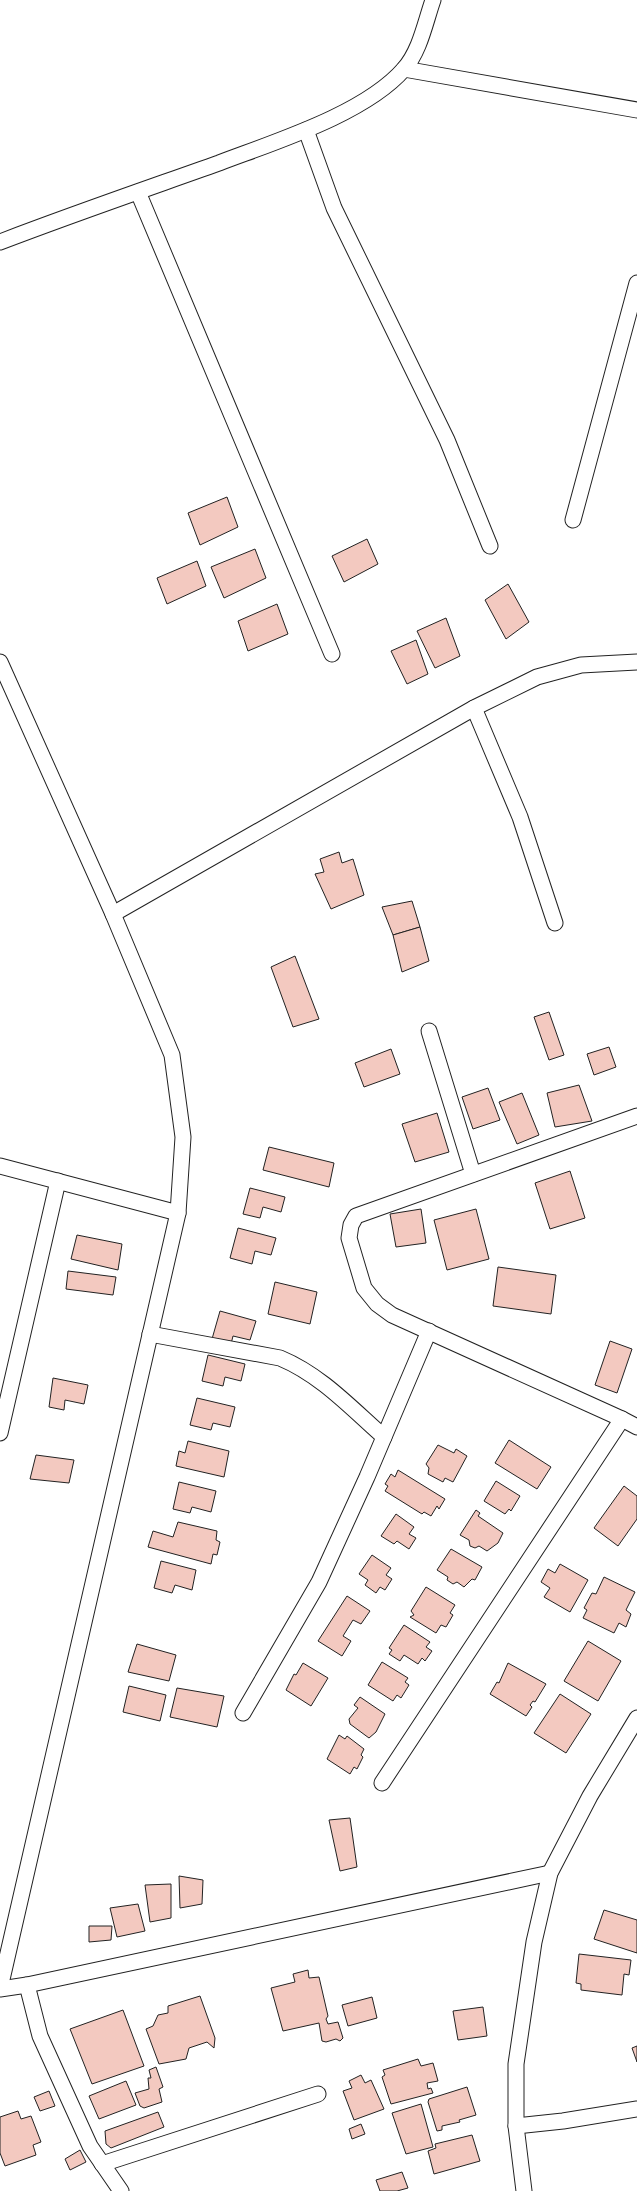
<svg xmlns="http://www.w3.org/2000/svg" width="637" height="2191" viewBox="0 0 637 2191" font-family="Helvetica,sans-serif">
<rect width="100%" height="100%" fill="#fff"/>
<g fill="#f3c9c0" stroke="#222">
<polygon points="227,497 238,527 200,545 188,513"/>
<polygon points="367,539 378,564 344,582 332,556"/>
<polygon points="255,549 266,578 224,598 211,567"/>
<polygon points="197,561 206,586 167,604 157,578"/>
<polygon points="508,584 529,622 506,639 485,600"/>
<polygon points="277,604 288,634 248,651 238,621"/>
<polygon points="446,618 460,656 435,668 417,631"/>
<polygon points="416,640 428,674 407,684 391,651"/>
<polygon points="339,852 342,863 353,859 364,895 331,909 315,874 324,872 320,859"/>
<polygon points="412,901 420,927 393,935 382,907"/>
<polygon points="420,927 429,961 402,972 393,935"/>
<polygon points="295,956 319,1019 293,1027 271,967"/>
<polygon points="549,1012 564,1055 549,1060 534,1017"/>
<polygon points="609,1047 616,1067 594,1075 587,1054"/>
<polygon points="391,1049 400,1074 364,1087 355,1063"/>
<polygon points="579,1085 592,1121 555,1127 547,1093"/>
<polygon points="488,1088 500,1120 473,1129 462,1097"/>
<polygon points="522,1093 539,1135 517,1144 499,1102"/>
<polygon points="437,1113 449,1152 415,1162 402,1124"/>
<polygon points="269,1147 334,1163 329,1187 263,1170"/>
<polygon points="570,1171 585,1218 550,1229 535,1183"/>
<polygon points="250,1188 285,1197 281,1212 263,1207 260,1218 243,1214"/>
<polygon points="421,1209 426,1243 396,1247 390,1214"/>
<polygon points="476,1209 489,1259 447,1270 434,1220"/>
<polygon points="238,1228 276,1238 271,1255 255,1251 252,1264 230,1258"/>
<polygon points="77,1235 122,1244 118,1270 71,1259"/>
<polygon points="498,1267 556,1275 551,1314 493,1306"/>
<polygon points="68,1271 116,1277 113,1295 66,1289"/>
<polygon points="275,1282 317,1292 310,1324 268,1314"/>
<polygon points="220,1311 256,1321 250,1340 233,1336 231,1344 212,1339"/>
<polygon points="610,1341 632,1349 617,1393 595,1385"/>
<polygon points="208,1355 245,1364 241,1381 225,1377 223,1386 202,1381"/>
<polygon points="53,1378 88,1385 84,1404 65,1400 64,1410 49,1407"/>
<polygon points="197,1398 235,1407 230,1427 213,1423 211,1430 190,1425"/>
<polygon points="509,1440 551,1467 537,1489 495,1463"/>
<polygon points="188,1441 229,1451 224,1477 176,1466 179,1451 185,1453"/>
<polygon points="438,1445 454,1453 456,1449 467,1456 453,1482 445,1478 443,1482 428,1474 429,1468 426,1464"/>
<polygon points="36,1455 74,1460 69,1483 30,1479"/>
<polygon points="398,1470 445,1499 439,1509 437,1506 431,1516 424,1512 422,1514 385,1491 388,1486 385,1484 391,1474 395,1477"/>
<polygon points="496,1481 520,1496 511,1511 509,1509 505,1514 484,1501"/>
<polygon points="179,1482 216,1491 211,1512 192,1507 190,1513 173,1509"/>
<polygon points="624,1486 637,1496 637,1519 618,1546 594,1528"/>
<polygon points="476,1510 480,1513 478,1516 503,1533 498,1543 487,1551 479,1546 475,1548 470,1546 469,1540 460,1535"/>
<polygon points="396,1514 414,1527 409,1534 416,1538 409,1549 397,1541 394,1544 381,1536"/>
<polygon points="178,1522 217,1531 216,1540 220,1542 217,1555 213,1554 211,1564 148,1547 153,1531 173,1537"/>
<polygon points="451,1549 482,1567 475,1580 472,1579 464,1587 457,1582 453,1584 447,1580 448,1577 437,1570"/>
<polygon points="372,1555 391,1568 386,1575 392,1579 385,1590 380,1587 376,1593 365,1585 368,1580 359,1574"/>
<polygon points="161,1561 196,1570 192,1590 175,1585 172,1593 154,1588"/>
<polygon points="560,1564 588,1580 570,1612 544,1597 550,1588 541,1582 548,1569 555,1573"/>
<polygon points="604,1577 635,1592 626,1610 631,1614 626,1627 619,1623 614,1633 583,1618 587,1610 584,1608 592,1593 596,1594"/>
<polygon points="426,1587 455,1605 450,1613 453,1615 446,1627 441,1625 436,1633 410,1617 414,1615 411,1611"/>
<polygon points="347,1596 370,1611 361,1624 353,1620 343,1636 351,1641 342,1656 318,1641"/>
<polygon points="404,1625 430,1642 426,1647 432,1651 425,1661 422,1658 418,1664 404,1655 400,1661 389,1654 392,1650 389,1648"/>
<polygon points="588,1641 621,1661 598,1701 564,1681"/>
<polygon points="137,1644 176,1655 169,1681 128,1672"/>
<polygon points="382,1662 408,1678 405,1682 409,1685 401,1698 397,1695 393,1701 368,1685"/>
<polygon points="303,1663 328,1678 311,1706 286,1690 294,1674 296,1675"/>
<polygon points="508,1663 546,1684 535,1702 533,1701 530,1705 532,1707 526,1716 490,1694 497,1682 499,1683"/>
<polygon points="129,1686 166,1695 160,1721 123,1712"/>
<polygon points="177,1688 224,1696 217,1727 170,1717"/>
<polygon points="560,1694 591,1714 566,1753 534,1733"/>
<polygon points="360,1697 385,1714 376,1732 369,1738 350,1724 349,1719 358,1708 354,1705"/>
<polygon points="339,1735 345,1739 347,1736 364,1749 361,1755 363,1757 357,1769 354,1767 350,1774 327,1759"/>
<polygon points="350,1818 357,1867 340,1871 329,1820"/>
<polygon points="179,1876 203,1880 202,1904 180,1908"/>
<polygon points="171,1884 171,1918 150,1922 145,1885"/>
<polygon points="138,1904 145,1931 117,1937 110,1908"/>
<polygon points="604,1910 637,1920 637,1953 594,1939"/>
<polygon points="89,1926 112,1926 111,1940 89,1942"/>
<polygon points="579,1954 631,1960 629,1975 624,1974 622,1995 581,1990 581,1984 576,1983"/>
<polygon points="308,1970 309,1978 319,1977 328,2016 326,2019 328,2024 338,2022 343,2038 340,2041 336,2039 326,2042 322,2041 319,2023 283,2031 271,1988 295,1982 293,1974"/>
<polygon points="200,1996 215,2038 214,2048 207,2042 189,2048 186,2059 159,2064 146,2029 153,2026 158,2015 168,2013 168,2006"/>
<polygon points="372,1997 377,2018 348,2026 342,2005"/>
<polygon points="483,2007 487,2036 458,2040 453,2011"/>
<polygon points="123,2010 144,2066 92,2084 70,2029"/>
<polygon points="637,2046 637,2062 632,2048"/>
<polygon points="418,2059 421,2066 433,2063 438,2081 427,2083 428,2089 431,2088 433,2093 391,2104 382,2077 385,2075 383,2070"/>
<polygon points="156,2067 163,2087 159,2089 162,2102 144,2108 140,2106 135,2093 149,2089 148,2078 151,2078 149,2070"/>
<polygon points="361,2075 365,2083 371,2080 384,2109 354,2120 343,2091 352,2088 349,2081"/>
<polygon points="126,2081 136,2105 99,2119 89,2096"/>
<polygon points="467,2087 476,2115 459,2120 460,2122 442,2126 442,2130 437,2131 428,2102 429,2099"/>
<polygon points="49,2091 55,2106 40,2111 34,2097"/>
<polygon points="421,2104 433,2147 406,2154 392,2113"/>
<polygon points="18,2111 21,2119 31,2116 41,2142 33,2145 36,2155 5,2166 0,2153 0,2117"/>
<polygon points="158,2112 164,2127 111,2148 106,2144 105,2131"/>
<polygon points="361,2124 365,2134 352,2139 349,2129"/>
<polygon points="472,2135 480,2161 434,2174 428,2151 436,2148 435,2144"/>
<polygon points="80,2150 86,2162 70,2170 65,2159"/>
<polygon points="402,2172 408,2188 397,2191 380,2191 376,2180"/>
</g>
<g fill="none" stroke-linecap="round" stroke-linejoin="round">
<defs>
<g id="street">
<polyline points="404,69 637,110"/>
<polyline points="306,130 334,208 447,440 490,546"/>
<polyline points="138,192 332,654"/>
<path d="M0,242C73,214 146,189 219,163C274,142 365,114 404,69C420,51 425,23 433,0"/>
<polyline points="573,520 637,283"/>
<polyline points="0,662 113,914 172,1055 183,1137 178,1213 0,1988"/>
<polyline points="474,708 520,817 555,923"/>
<polyline points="113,914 474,708 537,677 581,665 637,662"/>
<polyline points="429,1031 473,1174"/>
<polyline points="637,1116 356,1216 351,1225 349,1238 364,1288 377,1304 392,1315 622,1419 637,1427"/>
<polyline points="0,1166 178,1213"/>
<path d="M150,1334L280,1358C321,1375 351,1408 384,1437"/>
<polyline points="0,1433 58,1181"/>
<polyline points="243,1713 319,1582 367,1477 429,1331"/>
<polyline points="382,1783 622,1419"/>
<polyline points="27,1985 40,2036 90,2146 121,2191"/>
<polyline points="0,1989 27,1985 550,1873"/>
<polyline points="516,2126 563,2121 637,2109"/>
<polyline points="102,2164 318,2094"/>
<polyline points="524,2191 516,2126 516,2064 534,1942 550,1873 590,1796 637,1718"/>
</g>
</defs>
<use href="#street" stroke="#222" stroke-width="17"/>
<use href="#street" stroke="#fff" stroke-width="15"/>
</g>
</svg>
